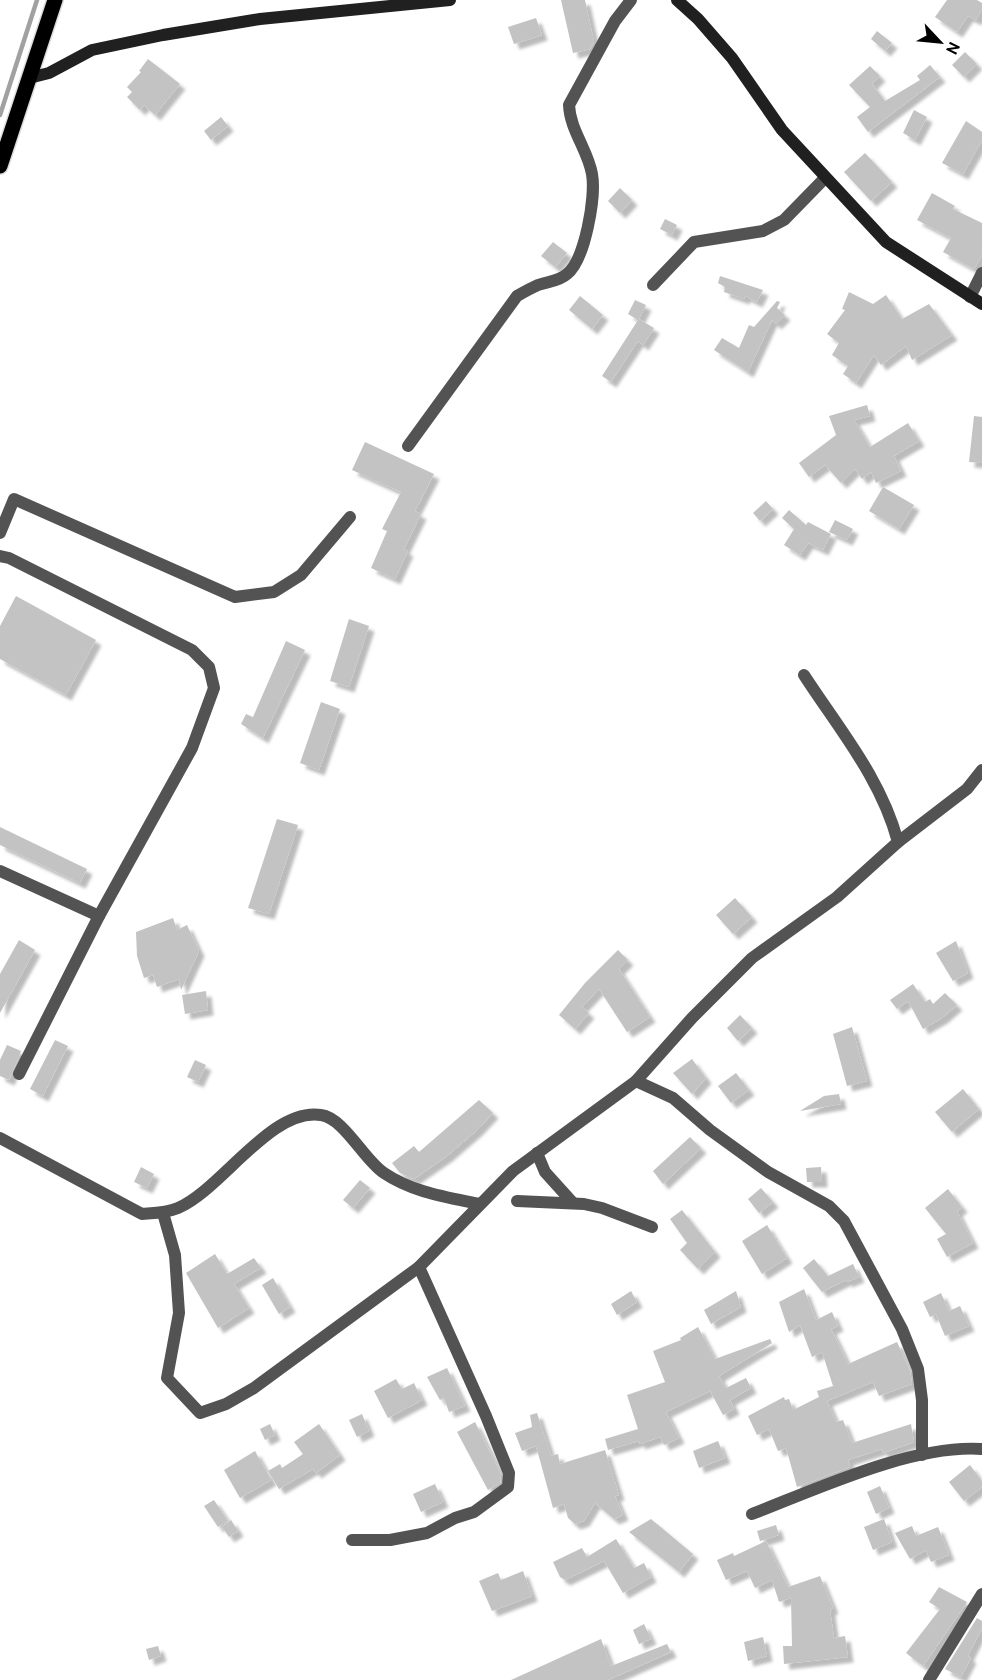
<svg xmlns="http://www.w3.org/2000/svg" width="982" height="1680" viewBox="0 0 982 1680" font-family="Cabin,sans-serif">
<defs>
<filter id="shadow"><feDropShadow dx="5.5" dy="5.5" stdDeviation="1.5" flood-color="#0004"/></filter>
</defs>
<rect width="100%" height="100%" fill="#fff"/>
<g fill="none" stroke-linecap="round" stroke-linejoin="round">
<polyline stroke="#a1a1a1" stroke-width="4.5" points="0,115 37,0"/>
</g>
<g fill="#c3c3c3" filter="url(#shadow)">
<polygon points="561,0 585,0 594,42 590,49 573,53"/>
<polygon points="947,0 977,0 982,3 982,9 976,20 968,16 957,32 935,17"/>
<polygon points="536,18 542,35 514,44 508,27"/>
<polygon points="877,31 892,43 885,51 871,39"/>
<polygon points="965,52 977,64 964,77 952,65"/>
<polygon points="148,59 180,84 155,115 144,105 140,110 127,97 132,92 127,87 141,72 139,71"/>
<polygon points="930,65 940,77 868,132 857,117 870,107 849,85 870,66 880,76 872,84 885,101 920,80 917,76"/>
<polygon points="914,110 927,117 915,140 903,133"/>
<polygon points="221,117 228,126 211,140 204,131"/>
<polygon points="966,121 982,132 982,140 963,174 942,163"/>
<polygon points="865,153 892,182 871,201 844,172"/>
<polygon points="620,188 632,200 620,213 608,201"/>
<polygon points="932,193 955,206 953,209 982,223 982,255 974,269 943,252 951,238 917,220"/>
<polygon points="665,219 677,225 672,235 660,229"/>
<polygon points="553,242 567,253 555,267 541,256"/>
<polygon points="720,276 763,290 757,302 745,296 744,299 724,292 725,287 718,283"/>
<polygon points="849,292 873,304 886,295 902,319 929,304 952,335 912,360 906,346 881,365 874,355 856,383 843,374 848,366 832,355 839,343 827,334 845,310 842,309"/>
<polygon points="580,296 603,315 592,329 569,310"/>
<polygon points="635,300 646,305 639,319 654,328 643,345 638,341 611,382 602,376 638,320 628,314"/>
<polygon points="777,301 780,302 777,308 785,315 776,324 772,320 748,372 714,350 722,338 739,348 749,325 754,327"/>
<polygon points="867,405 870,416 854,420 870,447 908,423 919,441 894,456 901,471 876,483 871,472 862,479 855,469 841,483 825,465 809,477 799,463 836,435 829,416"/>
<polygon points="974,416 982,417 982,463 969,462"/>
<polygon points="365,442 434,474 415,511 421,514 404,549 408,551 395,579 371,568 387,531 382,529 401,492 352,470"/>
<polygon points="883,487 914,505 899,529 869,511"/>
<polygon points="766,501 773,509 760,521 753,513"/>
<polygon points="789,510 806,525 808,522 831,534 823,550 808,543 800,555 784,545 794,529 782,518"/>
<polygon points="835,520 853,529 847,540 829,532"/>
<polygon points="16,596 96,640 66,695 0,659 0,626"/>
<polygon points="349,619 369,626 349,687 330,681"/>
<polygon points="286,641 305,650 263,738 241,724 246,714 253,717"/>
<polygon points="321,702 340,709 319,770 300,763"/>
<polygon points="277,819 298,825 269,914 248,908"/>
<polygon points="0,827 87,869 80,883 0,845"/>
<polygon points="735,898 752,917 733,934 716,915"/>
<polygon points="173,918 177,930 187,925 199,951 181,990 179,979 157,987 153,975 144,978 137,956 136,932"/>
<polygon points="19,940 35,950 0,1013 0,974"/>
<polygon points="956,941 968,973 953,981 936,953"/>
<polygon points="618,950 628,960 619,969 650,1017 627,1032 599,989 582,1007 589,1013 575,1029 559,1015 585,983"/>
<polygon points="913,984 925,1002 930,999 933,1004 945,993 957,1005 942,1018 923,1029 908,1001 897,1009 890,1000"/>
<polygon points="206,991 208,1010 185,1014 182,995"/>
<polygon points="740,1015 752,1028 738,1041 727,1028"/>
<polygon points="852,1027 867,1081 847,1086 833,1034"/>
<polygon points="55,1040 68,1046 43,1096 30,1089"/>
<polygon points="7,1045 21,1051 9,1080 0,1076 0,1060"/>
<polygon points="692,1059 706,1078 692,1094 673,1073"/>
<polygon points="195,1060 206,1065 198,1082 187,1077"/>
<polygon points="736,1073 749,1090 731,1103 718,1086"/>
<polygon points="963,1089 979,1109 952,1132 935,1112"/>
<polygon points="839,1094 841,1104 800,1111 824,1096"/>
<polygon points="479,1100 493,1113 477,1130 447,1156 414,1179 400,1173 392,1163 414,1146 419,1152"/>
<polygon points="690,1137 701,1148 663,1184 653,1171"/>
<polygon points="141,1167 154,1174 147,1188 134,1182"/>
<polygon points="821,1167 822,1182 807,1182 806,1168"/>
<polygon points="360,1180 370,1188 353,1208 343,1200"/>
<polygon points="761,1188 773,1202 759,1213 748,1199"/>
<polygon points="948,1189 962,1207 957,1211 973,1243 947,1257 937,1239 946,1234 925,1208"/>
<polygon points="682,1210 715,1252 698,1269 680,1250 687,1243 670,1219"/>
<polygon points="767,1225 787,1258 762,1274 742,1241"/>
<polygon points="215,1254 227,1274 254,1258 261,1268 234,1284 249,1308 218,1328 186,1273"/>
<polygon points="814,1259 828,1276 853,1264 859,1277 847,1282 846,1280 822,1292 803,1268"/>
<polygon points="273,1278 290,1307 279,1314 262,1285"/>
<polygon points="804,1289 816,1320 832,1312 838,1326 831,1329 848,1364 897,1342 910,1371 912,1384 879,1396 873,1382 827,1401 836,1422 843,1420 852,1443 911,1424 914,1442 883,1453 882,1449 848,1460 850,1467 797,1487 786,1448 778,1451 769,1429 757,1435 748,1416 784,1397 785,1400 789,1399 793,1410 819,1397 817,1391 833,1386 822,1352 812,1357 800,1325 789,1332 779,1302"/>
<polygon points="631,1291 637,1302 617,1315 611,1304"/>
<polygon points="736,1291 741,1307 711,1324 704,1310"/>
<polygon points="941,1293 949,1311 960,1306 969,1326 945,1336 936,1314 930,1317 923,1302"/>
<polygon points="698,1327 715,1359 770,1339 772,1343 719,1376 726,1388 746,1378 751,1388 730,1400 734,1409 723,1415 710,1391 666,1412 679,1438 664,1445 660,1437 640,1444 639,1441 608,1450 605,1439 638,1429 627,1395 665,1382 653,1351 681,1340 680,1338"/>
<polygon points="447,1368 465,1406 449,1412 444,1398 440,1400 427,1377"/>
<polygon points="396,1379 402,1389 414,1383 422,1400 388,1418 374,1391"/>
<polygon points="537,1413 551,1456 558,1454 560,1464 605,1450 619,1495 615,1496 623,1515 614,1519 595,1503 584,1521 575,1524 568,1518 564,1504 553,1508 536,1446 522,1451 515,1433 532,1427 530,1415"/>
<polygon points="362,1414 369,1431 357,1437 349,1420"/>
<polygon points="475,1422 501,1474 500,1483 488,1490 457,1432"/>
<polygon points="270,1424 275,1435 265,1440 260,1429"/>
<polygon points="319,1424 340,1455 316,1473 313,1469 279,1489 268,1471 280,1464 282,1468 303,1454 294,1442"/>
<polygon points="718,1441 725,1458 699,1468 693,1451"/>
<polygon points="255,1451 271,1480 240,1498 224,1470"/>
<polygon points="970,1465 982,1481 982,1487 964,1501 949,1482"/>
<polygon points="435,1484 443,1502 421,1512 413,1494"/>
<polygon points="880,1486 889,1508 876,1514 867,1492"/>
<polygon points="214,1500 228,1521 218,1527 204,1506"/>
<polygon points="651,1519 693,1554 679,1572 629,1532"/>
<polygon points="884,1519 892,1542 873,1550 864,1527"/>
<polygon points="231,1520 238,1531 229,1537 222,1527"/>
<polygon points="776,1525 779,1535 760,1541 757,1531"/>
<polygon points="912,1526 916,1536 938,1527 949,1555 931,1562 926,1550 910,1559 895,1533"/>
<polygon points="616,1539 634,1568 644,1563 651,1577 623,1593 604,1561 565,1580 560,1577 553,1562 582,1548 587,1557"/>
<polygon points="766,1541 788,1587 820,1576 833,1608 830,1610 834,1638 845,1636 848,1657 784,1664 783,1646 792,1646 791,1598 779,1602 772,1580 755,1588 747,1571 726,1580 717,1560 733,1553 734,1556"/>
<polygon points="523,1571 532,1596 492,1611 479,1581 498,1573 501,1580"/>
<polygon points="939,1587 967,1602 923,1666 906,1653 940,1609 929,1602"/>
<polygon points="977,1618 982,1621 982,1628 968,1656 971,1658 961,1677 945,1669"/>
<polygon points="644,1624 651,1639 639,1644 633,1630"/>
<polygon points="763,1637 767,1656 748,1661 744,1642"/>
<polygon points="601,1639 611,1666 667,1644 671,1652 608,1680 511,1680"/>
<polygon points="158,1646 161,1656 149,1660 146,1649"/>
</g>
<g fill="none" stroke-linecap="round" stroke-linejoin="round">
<defs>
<polyline id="primary" points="0,166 55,0"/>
</defs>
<use href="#primary" stroke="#dbdbdb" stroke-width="18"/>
<g stroke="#535353" stroke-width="12">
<polyline points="653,285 694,242 763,231 784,220 825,178"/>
<polyline points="970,297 982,273"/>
<path d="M408,446L517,296C524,292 531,288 538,285C548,281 558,282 567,274C585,260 596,197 592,174C588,150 570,130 569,105L615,21L631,0"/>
<polyline points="0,533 14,499 235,597 274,592 301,575 350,517"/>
<polyline points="0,556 9,558 192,650 209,667 214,688 192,748 99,916"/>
<polyline points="898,842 967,789 982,770"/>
<polyline points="0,871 99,916 19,1074"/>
<polyline points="636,1081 673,1098 710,1130 768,1172 829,1206 844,1221 902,1329 918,1369 922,1400 922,1455"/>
<path d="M0,1138L142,1214C155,1213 166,1213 178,1208C222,1189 271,1107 321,1115C344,1118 364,1160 384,1173C412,1192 446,1197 479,1204"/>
<polyline points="537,1153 545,1172 573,1203"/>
<polyline points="517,1201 584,1204 602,1208 652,1227"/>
<path d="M163,1213L175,1255L179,1313L167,1378L200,1413L226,1404L254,1388L419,1267L513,1171L636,1081L692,1018L752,958L837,897L898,842C881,778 839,729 804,675"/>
<path d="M752,1514C817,1489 913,1444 982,1449"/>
<polyline points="352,1540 390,1540 427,1533 455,1518 474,1512 508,1487 509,1473 486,1416 419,1267"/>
<polyline points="929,1680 982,1594"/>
</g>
<g stroke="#202020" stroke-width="12">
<polyline points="677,0 698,19 732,58 782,130 886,242 982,304"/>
<polyline points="29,78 49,73 92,50 163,35 260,19 450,0"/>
</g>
<use href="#primary" stroke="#000" stroke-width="15"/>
</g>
<g transform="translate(940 42) rotate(116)" stroke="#ffffff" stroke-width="4.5" paint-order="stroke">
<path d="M0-4.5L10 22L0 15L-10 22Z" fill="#000000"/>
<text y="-9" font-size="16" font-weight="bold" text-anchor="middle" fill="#000000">N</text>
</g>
</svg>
